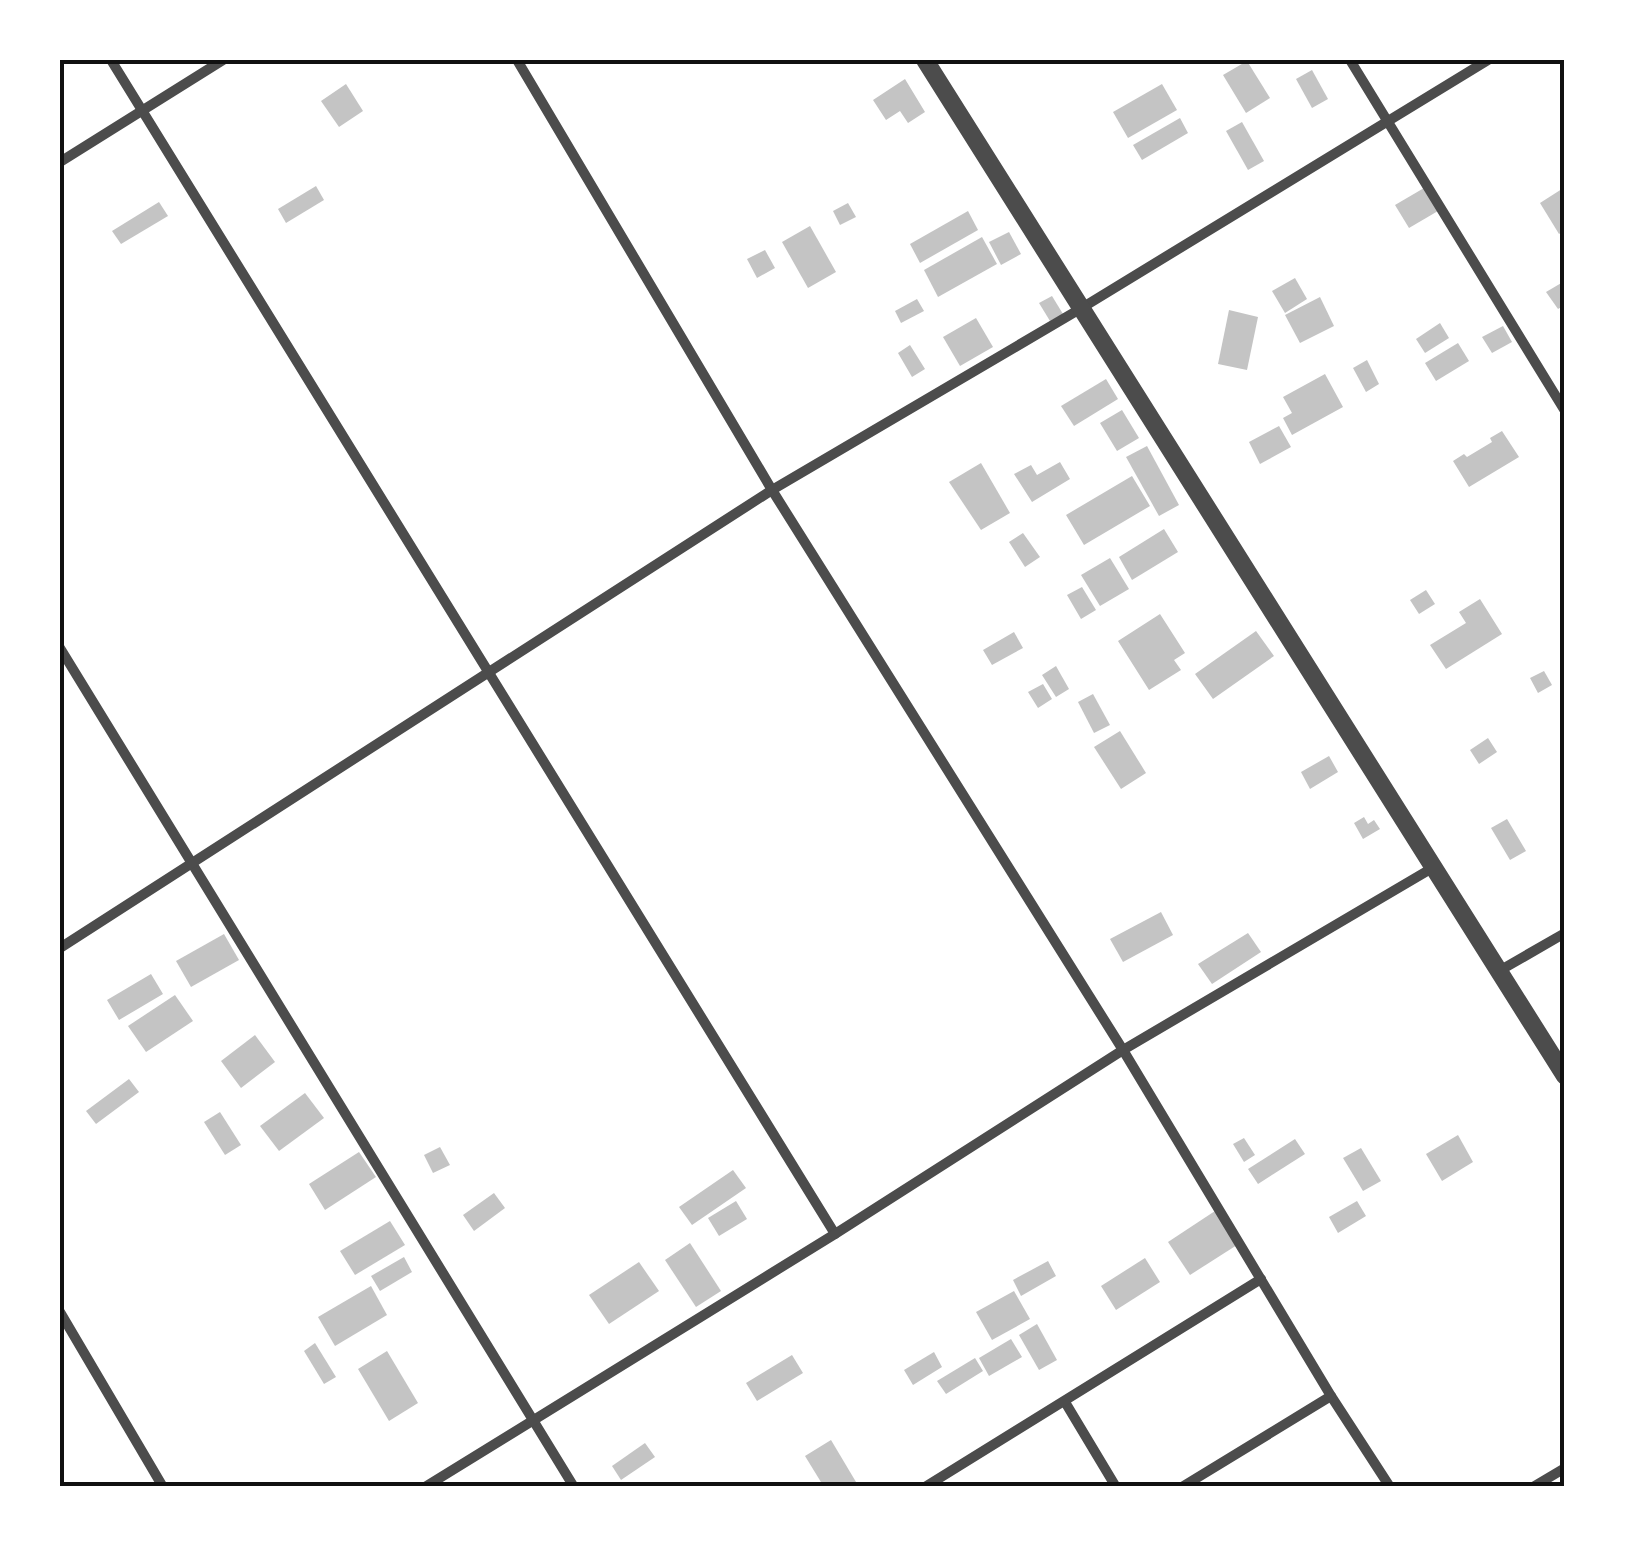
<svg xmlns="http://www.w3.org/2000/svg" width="1625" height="1547" viewBox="0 0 1625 1547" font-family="Georgia,serif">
<rect width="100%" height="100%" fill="#fff"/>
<g fill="#c4c4c4">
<polygon points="1247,61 1270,98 1246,113 1223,75"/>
<polygon points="1312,70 1328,99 1312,108 1296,79"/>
<polygon points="905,79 925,112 908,123 900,111 886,120 873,100"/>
<polygon points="346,84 363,111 339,127 321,101"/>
<polygon points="1162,84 1177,110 1128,138 1113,112"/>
<polygon points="1180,118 1188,133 1142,160 1133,145"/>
<polygon points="1242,122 1264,161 1248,170 1226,131"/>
<polygon points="316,186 324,200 286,223 278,209"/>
<polygon points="1565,187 1565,230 1559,234 1540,203"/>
<polygon points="1424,188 1438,211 1409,228 1395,205"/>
<polygon points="159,202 168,216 121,244 112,231"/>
<polygon points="848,203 856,217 840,225 833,211"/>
<polygon points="968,211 978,230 920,263 910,244"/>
<polygon points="810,226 836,272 808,288 782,242"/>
<polygon points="1009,232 1021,254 1001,265 989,242"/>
<polygon points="982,237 997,264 938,297 924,270"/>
<polygon points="765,250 775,268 757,278 747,259"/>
<polygon points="1295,278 1307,299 1285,313 1272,291"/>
<polygon points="1563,282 1565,305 1558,309 1546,292"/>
<polygon points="1052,296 1063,314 1050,321 1039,303"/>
<polygon points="1320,297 1334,326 1300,343 1285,315"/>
<polygon points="917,299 924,311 901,323 895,311"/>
<polygon points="1229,310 1258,317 1247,370 1218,364"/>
<polygon points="976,318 993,347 960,366 943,337"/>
<polygon points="1440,323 1449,338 1425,353 1416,339"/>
<polygon points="1503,326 1512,342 1492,353 1482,337"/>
<polygon points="1458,343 1469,361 1436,381 1425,363"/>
<polygon points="910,345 925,369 912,377 898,353"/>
<polygon points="1367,360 1379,384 1366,392 1353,368"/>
<polygon points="1325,374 1343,407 1292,435 1283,418 1292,413 1283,397"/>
<polygon points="1106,379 1118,399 1074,426 1061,406"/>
<polygon points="1122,410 1139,438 1117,451 1100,423"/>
<polygon points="1279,426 1291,447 1260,464 1249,442"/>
<polygon points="1502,431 1519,457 1469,487 1453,461 1464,454 1467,457 1492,442 1490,438"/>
<polygon points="1147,446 1179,505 1159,516 1126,457"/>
<polygon points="1060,462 1070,479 1032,502 1014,474 1031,465 1037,475"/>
<polygon points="981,463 1010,513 981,530 949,482"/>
<polygon points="1132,476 1150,506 1084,545 1066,515"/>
<polygon points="1164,529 1178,552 1132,580 1119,557"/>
<polygon points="1023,533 1040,557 1025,567 1009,542"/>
<polygon points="1110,558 1129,589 1100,606 1081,575"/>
<polygon points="1082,587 1096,610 1081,619 1067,595"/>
<polygon points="1426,590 1435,604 1419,614 1410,600"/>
<polygon points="1480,599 1502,634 1446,669 1430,645 1466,623 1459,612"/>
<polygon points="1160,614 1185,653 1174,660 1181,670 1149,690 1118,641"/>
<polygon points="1256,631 1274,656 1213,699 1195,674"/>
<polygon points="1014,632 1023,648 992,665 983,650"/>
<polygon points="1056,666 1069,689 1056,697 1042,675"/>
<polygon points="1544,671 1552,685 1538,693 1530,678"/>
<polygon points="1043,684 1052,699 1038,708 1028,692"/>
<polygon points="1093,694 1110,725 1094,733 1078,702"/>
<polygon points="1120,731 1146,773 1121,789 1094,747"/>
<polygon points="1488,738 1497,752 1479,764 1470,750"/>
<polygon points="1329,756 1338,772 1310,789 1301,772"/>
<polygon points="1364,817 1368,824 1374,820 1380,829 1363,839 1354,823"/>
<polygon points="1507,819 1526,851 1510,860 1491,828"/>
<polygon points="1161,912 1173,935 1123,962 1110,939"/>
<polygon points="1248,933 1261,952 1212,984 1198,964"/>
<polygon points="224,934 239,960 191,987 176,961"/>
<polygon points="151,974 163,994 119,1020 107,1000"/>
<polygon points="175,995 193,1021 146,1052 128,1026"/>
<polygon points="255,1035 275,1062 241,1088 221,1061"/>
<polygon points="129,1079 139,1092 96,1124 86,1111"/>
<polygon points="305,1093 324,1118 279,1151 260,1126"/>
<polygon points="220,1112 241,1145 225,1155 204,1122"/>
<polygon points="1458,1135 1473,1162 1442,1181 1426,1154"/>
<polygon points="1244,1138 1255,1155 1244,1162 1233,1144"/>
<polygon points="1295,1139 1305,1154 1258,1184 1248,1169"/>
<polygon points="440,1147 450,1165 433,1173 424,1155"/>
<polygon points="1361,1148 1381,1181 1363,1191 1343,1158"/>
<polygon points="359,1152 376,1177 325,1210 309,1184"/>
<polygon points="733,1170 746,1188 692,1225 679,1207"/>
<polygon points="494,1193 505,1208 474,1231 463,1215"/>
<polygon points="736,1201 747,1219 719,1236 708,1218"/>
<polygon points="1357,1201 1366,1216 1338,1233 1329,1217"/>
<polygon points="1215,1211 1237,1245 1190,1275 1168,1242"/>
<polygon points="390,1221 405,1245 355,1275 340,1251"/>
<polygon points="690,1243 721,1291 696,1307 665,1260"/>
<polygon points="404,1257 412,1272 380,1291 371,1276"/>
<polygon points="1145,1258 1160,1282 1116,1310 1101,1286"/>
<polygon points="1048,1261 1056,1276 1021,1296 1013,1280"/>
<polygon points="639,1262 659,1291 609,1324 589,1295"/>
<polygon points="371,1286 387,1315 335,1346 318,1317"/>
<polygon points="1014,1291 1030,1319 992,1340 976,1312"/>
<polygon points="1037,1324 1057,1360 1039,1370 1019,1335"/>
<polygon points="1011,1339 1022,1357 989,1376 979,1358"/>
<polygon points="315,1343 336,1377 324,1384 304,1351"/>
<polygon points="387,1351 418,1403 389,1421 358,1369"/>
<polygon points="934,1352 942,1367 913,1385 904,1370"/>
<polygon points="792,1355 803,1373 757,1401 746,1383"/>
<polygon points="975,1358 983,1371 946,1394 937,1381"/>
<polygon points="831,1440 859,1487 824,1487 805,1456"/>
<polygon points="645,1443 655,1457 621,1480 612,1466"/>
</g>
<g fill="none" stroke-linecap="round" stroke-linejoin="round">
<g stroke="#4c4c4c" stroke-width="10">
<polyline points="111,60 835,1234"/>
<polyline points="517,60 772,490 1123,1050 1331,1396 1390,1487"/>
<polyline points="1350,60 1565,411"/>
<polyline points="60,162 223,60"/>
<polyline points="60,648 574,1487"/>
<polyline points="60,948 772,490 1080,309 1488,60"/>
<polyline points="1499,971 1565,933"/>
<polyline points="60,1312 163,1487"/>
<polyline points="1065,1402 1116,1487"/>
<polyline points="425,1487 835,1234 1123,1050 1434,867"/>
<polyline points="925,1487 1261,1279"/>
<polyline points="1182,1487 1331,1396"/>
<polyline points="1533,1487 1565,1468"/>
</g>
<polyline stroke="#4c4c4c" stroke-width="18" points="925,60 1565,1076"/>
</g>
<rect width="1625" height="1547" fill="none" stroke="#ffffff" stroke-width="125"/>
<rect x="62" y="62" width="1500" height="1422" fill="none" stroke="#111" stroke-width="4"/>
</svg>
